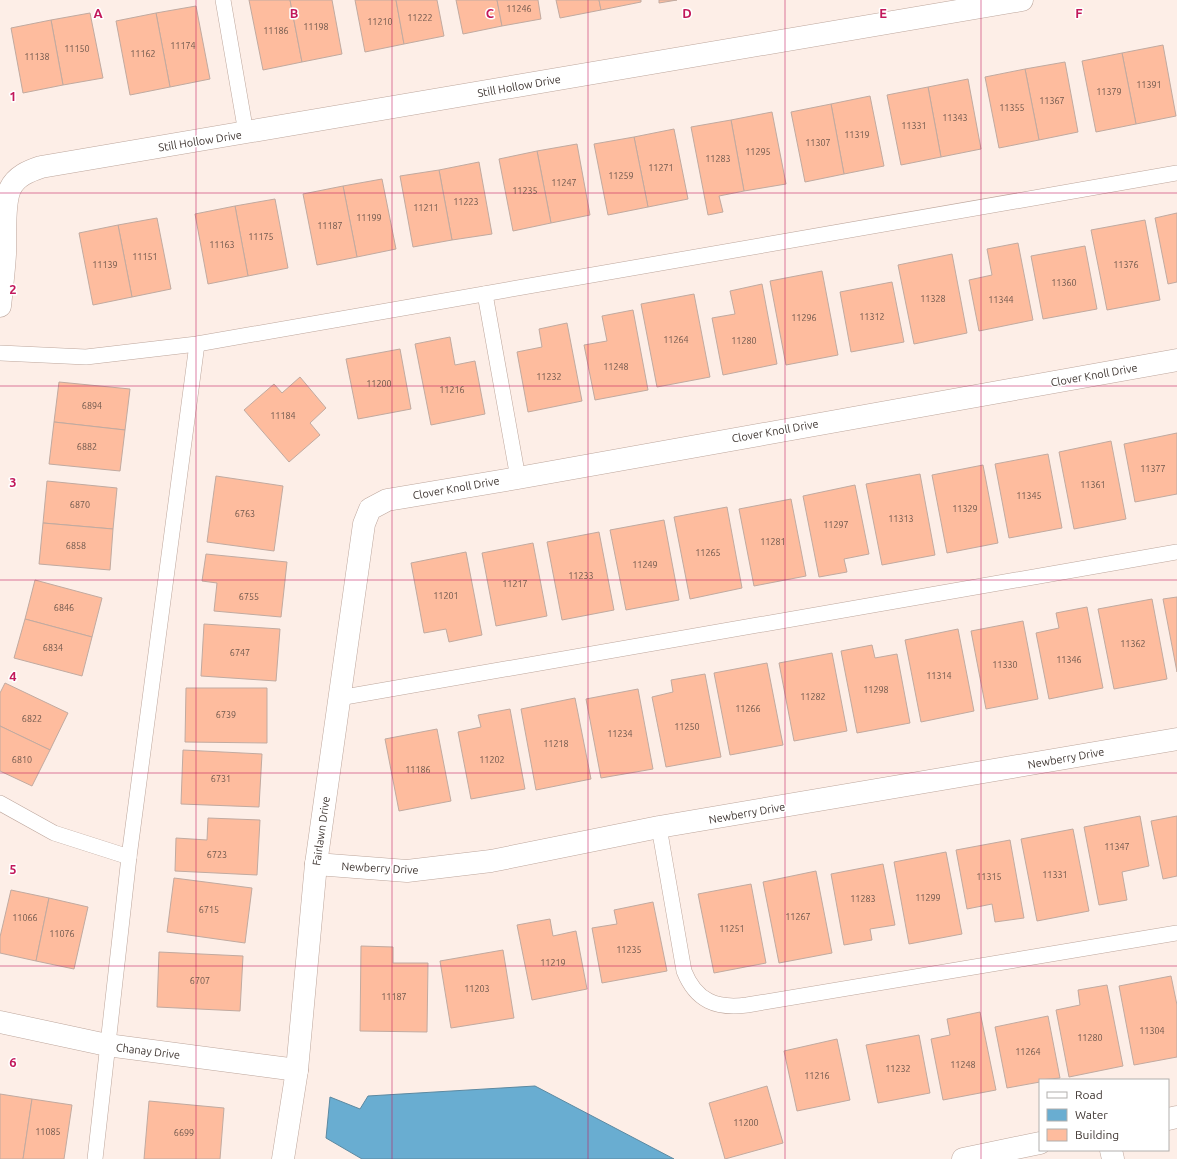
<svg xmlns="http://www.w3.org/2000/svg" width="1177" height="1159" viewBox="0 0 1177 1159" font-family="Ubuntu,sans-serif">
<rect width="100%" height="100%" fill="#fdeee7"/>
<polygon fill="#69add1" stroke="#5c89a1" points="535,1086 674,1159 362,1159 326,1138 330,1097 360,1109 368,1096"/>
<g fill="#febc9e" stroke="#c1aaa0">
<polygon points="249,0 290,0 302,62 263,70"/>
<polygon points="290,0 332,0 342,54 302,62"/>
<polygon points="355,0 396,0 404,44 365,52"/>
<polygon points="396,0 437,0 444,36 404,44"/>
<polygon points="456,0 497,0 502,26 463,34"/>
<polygon points="497,0 538,0 541,19 502,26"/>
<polygon points="556,0 599,0 601,10 560,18"/>
<polygon points="599,0 641,0 641,2 601,10"/>
<polygon points="659,0 677,0 659,3"/>
<polygon points="196,6 210,79 170,87 156,13"/>
<polygon points="90,13 103,78 63,85 51,20"/>
<polygon points="156,13 170,87 130,95 116,21"/>
<polygon points="51,20 63,85 23,93 11,28"/>
<polygon points="1163,45 1176,116 1136,124 1122,53"/>
<polygon points="1122,53 1136,124 1096,132 1082,61"/>
<polygon points="1065,62 1078,132 1039,140 1025,69"/>
<polygon points="1025,69 1039,140 999,148 985,77"/>
<polygon points="968,79 981,149 941,157 928,87"/>
<polygon points="928,87 941,157 901,165 887,95"/>
<polygon points="870,96 884,166 844,174 831,104"/>
<polygon points="831,104 844,174 805,182 791,112"/>
<polygon points="772,112 786,184 744,191 731,120"/>
<polygon points="731,120 744,191 719,196 723,212 708,215 691,127"/>
<polygon points="674,129 688,199 648,207 634,137"/>
<polygon points="634,137 648,207 608,215 594,144"/>
<polygon points="577,144 590,215 551,223 537,151"/>
<polygon points="537,151 551,223 513,231 499,159"/>
<polygon points="479,162 492,234 452,240 439,170"/>
<polygon points="439,170 452,240 413,247 400,176"/>
<polygon points="382,179 396,249 357,257 343,186"/>
<polygon points="343,186 357,257 317,265 303,194"/>
<polygon points="275,199 288,268 248,276 235,206"/>
<polygon points="235,206 248,276 208,284 195,214"/>
<polygon points="1177,213 1177,282 1168,284 1155,218"/>
<polygon points="157,218 171,289 132,297 118,225"/>
<polygon points="1145,220 1160,300 1107,310 1091,230"/>
<polygon points="118,225 132,297 93,305 79,233"/>
<polygon points="1018,243 1033,320 979,331 969,280 992,275 987,249"/>
<polygon points="1085,246 1097,309 1043,319 1031,256"/>
<polygon points="952,254 967,333 914,344 898,265"/>
<polygon points="822,271 838,355 786,365 770,281"/>
<polygon points="892,282 904,342 851,352 840,292"/>
<polygon points="762,284 777,364 723,375 712,318 735,314 730,291"/>
<polygon points="694,294 710,377 657,387 641,304"/>
<polygon points="633,310 648,390 595,400 584,345 607,341 602,316"/>
<polygon points="567,323 582,401 528,412 517,352 542,347 539,329"/>
<polygon points="450,337 455,365 475,361 485,414 431,425 415,344"/>
<polygon points="400,349 411,409 358,419 346,359"/>
<polygon points="300,377 326,408 310,423 320,435 289,462 244,410 274,384 282,393"/>
<polygon points="59,382 130,389 125,430 54,422"/>
<polygon points="54,422 125,430 120,471 49,464"/>
<polygon points="1177,433 1177,494 1135,502 1124,444"/>
<polygon points="1111,441 1126,519 1074,529 1059,452"/>
<polygon points="1048,454 1062,528 1009,538 995,464"/>
<polygon points="983,465 998,543 947,553 932,475"/>
<polygon points="920,474 935,555 882,565 866,484"/>
<polygon points="216,476 283,486 274,551 207,542"/>
<polygon points="47,481 117,488 113,529 43,523"/>
<polygon points="855,485 869,554 844,559 847,572 819,577 803,496"/>
<polygon points="791,499 806,576 754,586 739,509"/>
<polygon points="727,507 742,588 690,599 674,517"/>
<polygon points="664,520 679,600 626,610 610,530"/>
<polygon points="43,523 113,529 110,570 39,564"/>
<polygon points="599,532 614,610 562,620 547,542"/>
<polygon points="533,543 547,616 496,626 482,553"/>
<polygon points="466,552 482,635 449,642 446,629 424,633 411,563"/>
<polygon points="206,554 287,562 281,617 214,611 217,583 202,581"/>
<polygon points="35,580 102,598 92,637 25,619"/>
<polygon points="1177,597 1177,672 1163,599"/>
<polygon points="1152,599 1167,679 1114,689 1098,609"/>
<polygon points="1087,607 1103,688 1049,699 1036,633 1059,628 1056,613"/>
<polygon points="25,619 92,637 82,676 14,658"/>
<polygon points="1023,621 1038,699 986,709 971,631"/>
<polygon points="204,624 280,629 276,681 201,676"/>
<polygon points="958,629 974,711 921,722 905,640"/>
<polygon points="872,645 875,658 897,654 910,723 857,733 841,651"/>
<polygon points="832,653 847,731 794,741 779,663"/>
<polygon points="767,663 783,745 730,755 714,673"/>
<polygon points="705,674 721,757 666,767 652,697 673,692 671,680"/>
<polygon points="5,683 68,713 50,750 0,726 0,693"/>
<polygon points="186,688 267,688 267,743 185,742"/>
<polygon points="638,689 653,769 601,778 586,699"/>
<polygon points="575,698 591,779 536,790 521,709"/>
<polygon points="510,709 525,789 471,799 458,732 481,727 478,715"/>
<polygon points="0,726 50,750 32,786 0,771"/>
<polygon points="437,729 451,801 399,811 385,739"/>
<polygon points="183,750 262,754 259,807 181,804"/>
<polygon points="1140,816 1149,866 1122,872 1127,900 1099,905 1084,827"/>
<polygon points="1177,816 1177,876 1163,879 1151,821"/>
<polygon points="208,818 260,820 257,875 175,871 176,838 207,840"/>
<polygon points="1073,829 1089,911 1037,921 1021,839"/>
<polygon points="1010,840 1024,918 995,922 992,904 967,909 956,850"/>
<polygon points="946,852 962,934 909,944 894,862"/>
<polygon points="883,864 895,925 870,929 872,940 844,945 831,874"/>
<polygon points="816,871 832,953 779,963 763,882"/>
<polygon points="174,878 252,888 245,943 167,932"/>
<polygon points="751,884 766,963 714,973 698,894"/>
<polygon points="11,890 49,898 36,961 0,953 0,937"/>
<polygon points="49,898 88,907 74,969 36,961"/>
<polygon points="653,902 667,971 602,983 592,928 617,924 614,910"/>
<polygon points="550,919 553,936 576,931 587,989 532,1000 517,925"/>
<polygon points="361,946 393,947 393,963 428,963 427,1032 360,1031"/>
<polygon points="503,950 514,1018 451,1028 440,961"/>
<polygon points="159,952 243,956 240,1011 157,1007"/>
<polygon points="1171,976 1177,1005 1177,1057 1134,1065 1119,986"/>
<polygon points="1107,985 1123,1066 1069,1077 1056,1010 1080,1005 1078,990"/>
<polygon points="980,1012 996,1090 943,1100 931,1039 950,1035 947,1019"/>
<polygon points="1048,1016 1060,1078 1040,1080 1040,1082 1007,1088 995,1027"/>
<polygon points="919,1035 930,1093 878,1103 866,1045"/>
<polygon points="837,1039 850,1100 797,1111 784,1051"/>
<polygon points="767,1086 783,1143 725,1159 709,1103"/>
<polygon points="0,1094 32,1099 23,1159 0,1159"/>
<polygon points="32,1099 72,1105 64,1159 23,1159"/>
<polygon points="149,1101 224,1108 220,1159 144,1159"/>
</g>
<g fill="none" stroke-linecap="round" stroke-linejoin="round">
<defs>
<g id="service">
<polyline points="223,0 246,133"/>
<polyline points="485,294 518,478"/>
<polyline points="0,353 86,357 197,344 1177,173"/>
<polyline points="339,698 1177,552"/>
<polyline points="0,803 54,833 129,857"/>
<path d="M659,827L684,971C696,1001 716,1009 747,1005L1177,933"/>
<polyline points="95,1159 129,857 197,344"/>
</g>
<g id="minor">
<path d="M0,306C2,288 4,271 5,254C6,236 3,205 10,189C16,176 29,171 41,167L1022,0"/>
<polyline points="316,864 407,871 491,861 659,827 1177,739"/>
<polyline points="0,1022 107,1045 297,1070"/>
<polyline points="1168,1119 1177,1117"/>
<polyline points="1111,1150 1113,1159"/>
<polyline points="283,1159 297,1070 316,864 364,524 370,509 387,500 518,478 1177,360"/>
<polyline points="963,1159 1040,1143"/>
</g>
</defs>
<use href="#service" stroke="#bda69c" stroke-width="16"/>
<use href="#minor" stroke="#bda69c" stroke-width="23"/>
<use href="#service" stroke="#fff" stroke-width="15"/>
<use href="#minor" stroke="#fff" stroke-width="22"/>
</g>
<path fill="none" stroke="#c2185b" stroke-width="1" stroke-opacity="0.55" d="M196,0V1159M392,0V1159M588,0V1159M785,0V1159M981,0V1159M0,193H1177M0,386H1177M0,580H1177M0,773H1177M0,966H1177"/>
<g text-anchor="middle" stroke-width="3" stroke-linejoin="round" paint-order="stroke">
<g font-size="9" fill="#6f584d">
<text x="519" y="12">11246</text>
<text x="420" y="21">11222</text>
<text x="380" y="25">11210</text>
<text x="316" y="30">11198</text>
<text x="276" y="34">11186</text>
<text x="183" y="49">11174</text>
<text x="77" y="52">11150</text>
<text x="143" y="57">11162</text>
<text x="37" y="60">11138</text>
<text x="1149" y="88">11391</text>
<text x="1109" y="95">11379</text>
<text x="1052" y="104">11367</text>
<text x="1012" y="111">11355</text>
<text x="955" y="121">11343</text>
<text x="914" y="129">11331</text>
<text x="857" y="138">11319</text>
<text x="818" y="146">11307</text>
<text x="758" y="155">11295</text>
<text x="718" y="162">11283</text>
<text x="661" y="171">11271</text>
<text x="621" y="179">11259</text>
<text x="564" y="186">11247</text>
<text x="525" y="194">11235</text>
<text x="466" y="205">11223</text>
<text x="426" y="211">11211</text>
<text x="369" y="221">11199</text>
<text x="330" y="229">11187</text>
<text x="261" y="240">11175</text>
<text x="222" y="248">11163</text>
<text x="145" y="260">11151</text>
<text x="105" y="268">11139</text>
<text x="1126" y="268">11376</text>
<text x="1064" y="286">11360</text>
<text x="933" y="302">11328</text>
<text x="1001" y="303">11344</text>
<text x="872" y="320">11312</text>
<text x="804" y="321">11296</text>
<text x="676" y="343">11264</text>
<text x="744" y="344">11280</text>
<text x="616" y="370">11248</text>
<text x="549" y="380">11232</text>
<text x="379" y="387">11200</text>
<text x="452" y="393">11216</text>
<text x="92" y="409">6894</text>
<text x="283" y="419">11184</text>
<text x="87" y="450">6882</text>
<text x="1153" y="472">11377</text>
<text x="1093" y="488">11361</text>
<text x="1029" y="499">11345</text>
<text x="80" y="508">6870</text>
<text x="965" y="512">11329</text>
<text x="245" y="517">6763</text>
<text x="901" y="522">11313</text>
<text x="836" y="528">11297</text>
<text x="773" y="545">11281</text>
<text x="76" y="549">6858</text>
<text x="708" y="556">11265</text>
<text x="645" y="568">11249</text>
<text x="581" y="579">11233</text>
<text x="515" y="587">11217</text>
<text x="446" y="599">11201</text>
<text x="249" y="600">6755</text>
<text x="64" y="611">6846</text>
<text x="1133" y="647">11362</text>
<text x="53" y="651">6834</text>
<text x="240" y="656">6747</text>
<text x="1069" y="663">11346</text>
<text x="1005" y="668">11330</text>
<text x="939" y="679">11314</text>
<text x="876" y="693">11298</text>
<text x="813" y="700">11282</text>
<text x="748" y="712">11266</text>
<text x="226" y="718">6739</text>
<text x="32" y="722">6822</text>
<text x="687" y="730">11250</text>
<text x="620" y="737">11234</text>
<text x="556" y="747">11218</text>
<text x="22" y="763">6810</text>
<text x="492" y="763">11202</text>
<text x="418" y="773">11186</text>
<text x="221" y="782">6731</text>
<text x="1117" y="850">11347</text>
<text x="217" y="858">6723</text>
<text x="1055" y="878">11331</text>
<text x="989" y="880">11315</text>
<text x="928" y="901">11299</text>
<text x="863" y="902">11283</text>
<text x="209" y="913">6715</text>
<text x="798" y="920">11267</text>
<text x="25" y="921">11066</text>
<text x="732" y="932">11251</text>
<text x="62" y="937">11076</text>
<text x="629" y="953">11235</text>
<text x="553" y="966">11219</text>
<text x="200" y="984">6707</text>
<text x="477" y="992">11203</text>
<text x="394" y="1000">11187</text>
<text x="1152" y="1034">11304</text>
<text x="1090" y="1041">11280</text>
<text x="1028" y="1055">11264</text>
<text x="963" y="1068">11248</text>
<text x="898" y="1072">11232</text>
<text x="817" y="1079">11216</text>
<text x="746" y="1126">11200</text>
<text x="48" y="1135">11085</text>
<text x="184" y="1136">6699</text>
</g>
<g font-size="11" fill="#3f3632" stroke="#fff">
<text transform="translate(519 86) rotate(-10)" y="4">Still Hollow Drive</text>
<text transform="translate(200 141) rotate(-9)" y="4">Still Hollow Drive</text>
<text transform="translate(1094 375) rotate(-10)" y="4">Clover Knoll Drive</text>
<text transform="translate(775 431) rotate(-10)" y="4">Clover Knoll Drive</text>
<text transform="translate(456 488) rotate(-10)" y="4">Clover Knoll Drive</text>
<text transform="translate(1066 758) rotate(-10)" y="4">Newberry Drive</text>
<text transform="translate(747 813) rotate(-10)" y="4">Newberry Drive</text>
<text transform="translate(321 831) rotate(-82)" y="4">Fairlawn Drive</text>
<text transform="translate(380 868) rotate(3)" y="4">Newberry Drive</text>
<text transform="translate(148 1051) rotate(7)" y="4">Chanay Drive</text>
</g>
</g>
<g font-size="13" text-anchor="middle" font-weight="bold" fill="#c2185b" stroke="#fff" stroke-width="3" stroke-linejoin="round" paint-order="stroke">
<text x="98" y="18">A</text>
<text x="294" y="18">B</text>
<text x="490" y="18">C</text>
<text x="687" y="18">D</text>
<text x="883" y="18">E</text>
<text x="1079" y="18">F</text>
<text x="13" y="101">1</text>
<text x="13" y="294">2</text>
<text x="13" y="487">3</text>
<text x="13" y="681">4</text>
<text x="13" y="874">5</text>
<text x="13" y="1067">6</text>
</g>
<rect x="1039" y="1079" width="130" height="72" fill="#ffffff" stroke="#b2afad"/>
<rect x="1047" y="1092" width="20" height="6" fill="#ffffff" stroke="#b2afad"/>
<text x="1075" y="1099" font-size="12" fill="#3f3632">Road</text>
<rect x="1047" y="1109" width="20" height="12" fill="#69add1" stroke="#b2afad"/>
<text x="1075" y="1119" font-size="12" fill="#3f3632">Water</text>
<rect x="1047" y="1129" width="20" height="12" fill="#febc9e" stroke="#b2afad"/>
<text x="1075" y="1139" font-size="12" fill="#3f3632">Building</text>
</svg>
